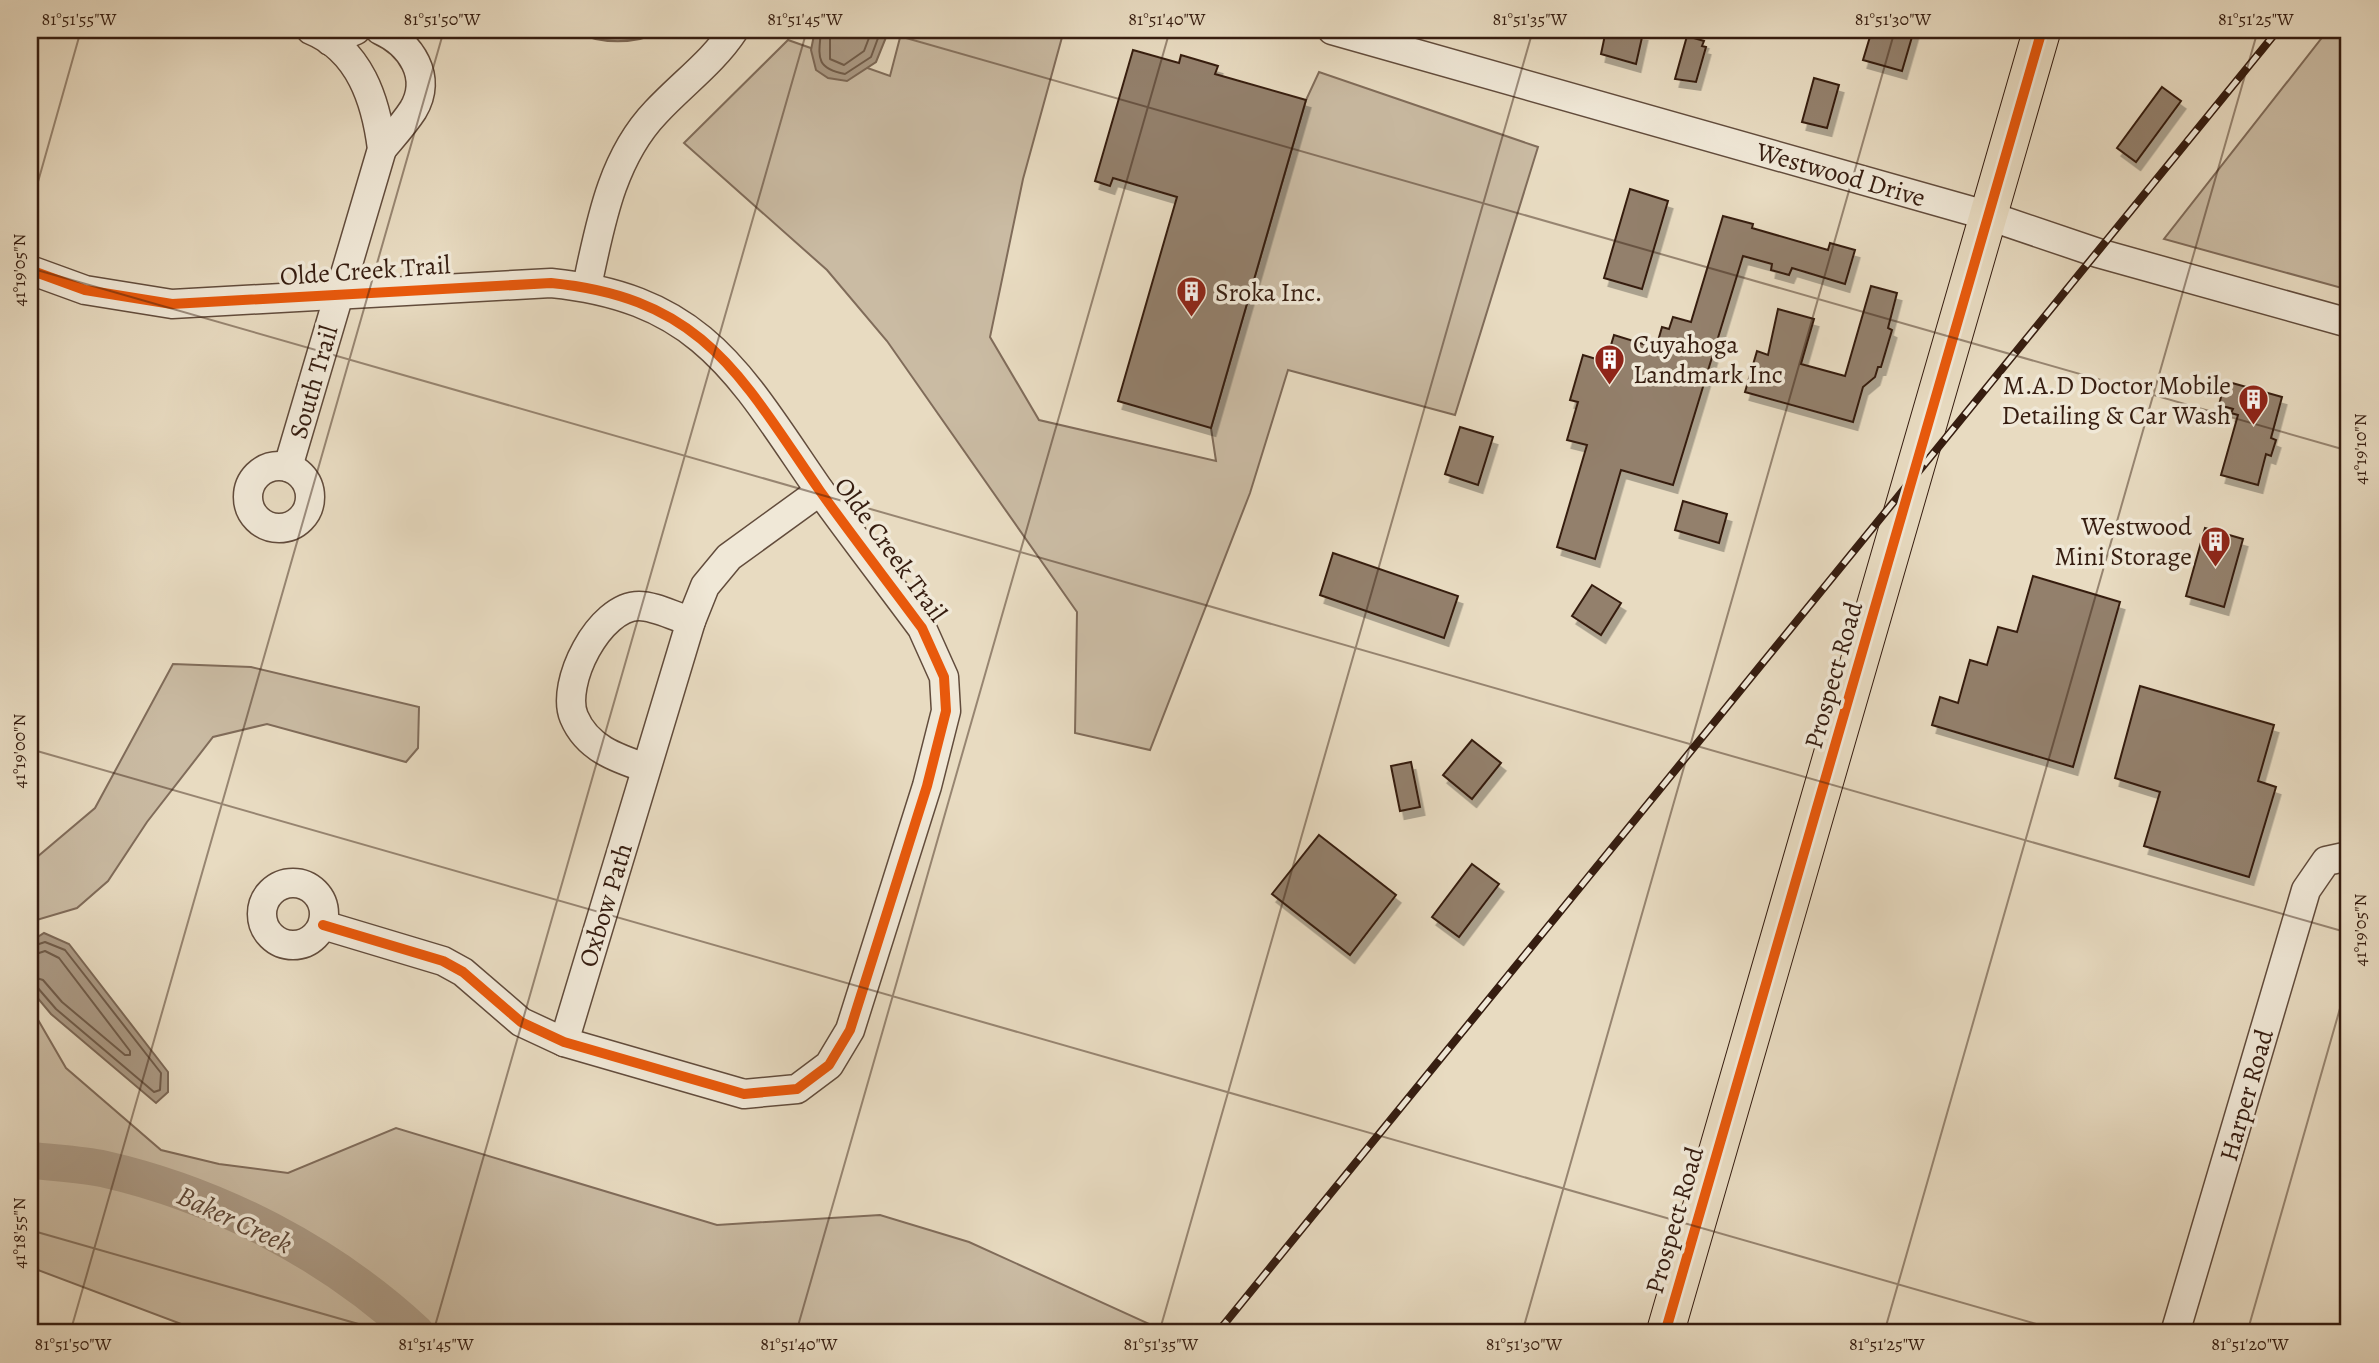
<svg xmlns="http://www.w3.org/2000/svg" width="2379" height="1363" viewBox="0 0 2379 1363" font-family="Alegreya,serif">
<defs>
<filter id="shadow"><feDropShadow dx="4.5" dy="8" stdDeviation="0" flood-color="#0004"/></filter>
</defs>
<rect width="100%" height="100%" fill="#e8dbc1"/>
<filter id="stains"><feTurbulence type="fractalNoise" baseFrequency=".00286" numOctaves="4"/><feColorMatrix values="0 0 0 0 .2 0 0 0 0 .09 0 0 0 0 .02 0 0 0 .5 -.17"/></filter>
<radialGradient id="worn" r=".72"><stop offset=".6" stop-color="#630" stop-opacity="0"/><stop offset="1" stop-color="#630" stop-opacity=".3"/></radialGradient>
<g fill="#cabba3" stroke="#806c5a" stroke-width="2">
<polygon points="902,30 1064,30 1023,179 990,337 1039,420 1216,461 1211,428 1306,100 1319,72 1538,147 1455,415 1288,370 1250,493 1150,750 1075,733 1077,612 887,341 827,270 684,143 788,40 890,76"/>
<polygon points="2328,30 2349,30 2349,290 2164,239"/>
<polygon points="173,664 251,667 419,707 418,748 406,762 267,724 213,737 147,822 108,881 77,908 30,922 30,863 95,808"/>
<polygon points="30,1006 66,1068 161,1150 219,1164 288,1173 396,1128 717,1225 880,1215 969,1242 1156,1327 1151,1333 205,1333 30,1267"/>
</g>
<g fill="#ab9a85" stroke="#7c6856" stroke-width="2">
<path d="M572,30H664C635,45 600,45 572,30Z"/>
<polygon points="815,30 889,30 876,62 847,81 828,78 816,70 811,50"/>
<polygon points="44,933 69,944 168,1072 168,1092 156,1103 51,1014 30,989 30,942"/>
</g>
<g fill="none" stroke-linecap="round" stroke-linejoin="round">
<g stroke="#705c4a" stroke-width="2">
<path d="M821,30C819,56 814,68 845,74L871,57L881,30"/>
<polyline points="830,30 830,59 844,65 864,51 872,30"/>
<polyline points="30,947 45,942 65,950 161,1073 160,1090 154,1092 56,1009 37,987 30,985"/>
<polyline points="30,956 45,951 59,958 130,1051 130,1055 125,1055 62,1002 43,980 30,976"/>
</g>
<path stroke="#ab9a85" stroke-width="37" d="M30,1160C54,1163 80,1164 104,1169C218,1195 330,1253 416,1333"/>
</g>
<g fill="#93806c" stroke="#361d10" stroke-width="2" filter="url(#shadow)">
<polygon points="1606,30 1643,33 1636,64 1601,54"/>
<polygon points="1872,30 1914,30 1902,71 1863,60"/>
<polygon points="1687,36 1704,41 1702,46 1706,47 1696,82 1675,79"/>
<polygon points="1133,50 1179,63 1181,55 1218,66 1215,74 1306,100 1211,428 1118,401 1177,197 1113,178 1110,186 1095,181"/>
<polygon points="1814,78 1839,85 1827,128 1802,122"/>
<polygon points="2162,87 2181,101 2136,162 2117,148"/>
<polygon points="1630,189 1668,201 1642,289 1604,278"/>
<polygon points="1723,216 1753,224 1752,228 1828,250 1830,243 1855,250 1845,284 1792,268 1789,275 1771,270 1772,264 1743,256 1673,485 1621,470 1595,559 1557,547 1587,445 1567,440 1578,402 1570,400 1583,355 1606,362 1614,335 1656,348 1662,327 1669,329 1673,317 1691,322"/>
<polygon points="1871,286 1897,293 1888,328 1892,330 1881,367 1878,367 1875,377 1863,387 1853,422 1745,392 1757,351 1768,355 1778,309 1814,319 1801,364 1845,376"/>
<polygon points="2225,381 2282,397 2271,438 2276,440 2271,456 2266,454 2258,485 2221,475 2238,415 2231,413 2233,409 2219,405"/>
<polygon points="1460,427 1493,437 1478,485 1445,474"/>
<polygon points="1683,501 1727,514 1719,543 1675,530"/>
<polygon points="2205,528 2243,539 2224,607 2186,596"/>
<polygon points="1333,553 1458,596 1444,638 1320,595"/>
<polygon points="2033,576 2120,602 2073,767 1932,725 1940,697 1958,703 1970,660 1987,665 1998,627 2017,632"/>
<polygon points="1592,585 1621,603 1601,635 1572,616"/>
<polygon points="2140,686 2274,725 2258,781 2276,787 2249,877 2144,846 2160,792 2115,778"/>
<polygon points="1472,740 1501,763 1472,799 1443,775"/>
<polygon points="1411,762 1420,807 1400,811 1391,766"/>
<polygon points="1319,835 1396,895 1350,955 1272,894"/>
<polygon points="1472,864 1499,884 1459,937 1432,917"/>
</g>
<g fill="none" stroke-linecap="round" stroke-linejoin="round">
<defs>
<g id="minor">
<path d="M380,30C411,44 433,77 413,110C404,124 392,137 382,149"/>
<polyline points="1332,30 1989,216 2098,253 2349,323"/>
<polyline points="330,41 356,30"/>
<path d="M30,270L85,290L172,304L551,283C704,298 741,377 820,491C853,537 888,582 922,628L944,677L946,711L927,786L850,1030L829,1065L797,1089L744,1094L564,1042L521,1022L463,972L443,961L323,925"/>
<path d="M587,286C600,226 611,159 656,112C682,84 713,62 734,30"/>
<circle cx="279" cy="497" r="31"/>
<path d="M288,467L382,149C376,101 360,50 311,30"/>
<path d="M646,768C616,758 587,748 574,717C560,684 599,606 639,606C655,606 675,617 691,621"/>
<circle cx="293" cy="914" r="31"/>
<polyline points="564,1042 691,621 705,586 729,557 820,491"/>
<polyline points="2175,1333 2306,890 2326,861 2349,856"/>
</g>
<polyline id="major" points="1665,1333 2042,30"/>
</defs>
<use href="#minor" stroke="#624c3c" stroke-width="31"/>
<use href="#major" stroke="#361d10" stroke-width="39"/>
<use href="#minor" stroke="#f0e8d7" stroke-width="28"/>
<use href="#major" stroke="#e8dbc1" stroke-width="37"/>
<defs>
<polyline id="rail" points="1217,1333 2278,30"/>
</defs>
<use href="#rail" stroke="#361d10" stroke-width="8"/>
<use href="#rail" stroke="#f0e8d7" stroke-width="5" stroke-dasharray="16" stroke-linecap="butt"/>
<defs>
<g id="cycleway">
<path d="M30,270L85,290L172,304L551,283C704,298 741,377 820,491C853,537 888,582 922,628L944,677L946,711L927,786L850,1030L829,1065L797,1089L744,1094L564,1042L521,1022L463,972L443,961L323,925"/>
<polyline points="1665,1333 2042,30"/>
</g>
</defs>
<use href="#cycleway" stroke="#f0e8d7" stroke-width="15"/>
<use href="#cycleway" stroke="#e8590c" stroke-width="10"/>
</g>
<path fill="none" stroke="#361d10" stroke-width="2" stroke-opacity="0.45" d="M878,30L2349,451M30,210L81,30M30,268L2349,933M30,749L2068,1333M30,1230L390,1333M70,1333L444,30M433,1333L807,30M796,1333L1170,30M1159,1333L1533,30M1522,1333L1895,30M1884,1333L2258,30M2247,1333L2349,977"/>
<defs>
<symbol id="building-pin" viewBox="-11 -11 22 30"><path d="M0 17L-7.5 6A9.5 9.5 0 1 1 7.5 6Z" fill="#8f2418" stroke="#f0e8d7"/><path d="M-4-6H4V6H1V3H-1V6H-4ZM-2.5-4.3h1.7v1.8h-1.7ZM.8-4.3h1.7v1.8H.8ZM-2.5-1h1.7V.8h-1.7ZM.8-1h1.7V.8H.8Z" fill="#fff"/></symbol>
</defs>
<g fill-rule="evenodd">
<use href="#building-pin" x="1174" y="274" width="35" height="47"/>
<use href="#building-pin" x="1592" y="342" width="35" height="47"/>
<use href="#building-pin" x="2236" y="382" width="35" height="47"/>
<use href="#building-pin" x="2198" y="524" width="35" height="47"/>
</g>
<g text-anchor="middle" stroke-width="7" stroke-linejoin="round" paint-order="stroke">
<g font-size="26" fill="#361d10" stroke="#f0e8d7">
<text transform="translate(1841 174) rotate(16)" y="9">Westwood Drive</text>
<text transform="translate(365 270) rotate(-4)" y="9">Olde Creek Trail</text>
<text transform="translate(313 382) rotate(-74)" y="9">South Trail</text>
<text transform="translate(891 549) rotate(54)" y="9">Olde Creek Trail</text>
<text transform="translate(1833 675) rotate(-74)" y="9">Prospect Road</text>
<text transform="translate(605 905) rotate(-73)" y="9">Oxbow Path</text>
<text transform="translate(2246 1095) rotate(-74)" y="9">Harper Road</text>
<text transform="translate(1674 1220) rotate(-74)" y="9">Prospect Road</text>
</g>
<g font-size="26" fill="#361d10" stroke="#f0e8d7" text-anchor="start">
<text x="1215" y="301">Sroka Inc.</text>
<text x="1633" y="353">Cuyahoga<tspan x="1633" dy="30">Landmark Inc</tspan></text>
<text x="2231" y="394" text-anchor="end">M.A.D Doctor Mobile<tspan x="2231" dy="30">Detailing &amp; Car Wash</tspan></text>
<text x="2192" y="535" text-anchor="end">Westwood<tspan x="2192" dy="30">Mini Storage</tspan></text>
</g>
<g font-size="28" font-style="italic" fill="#5f4939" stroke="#f0e8d7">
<text transform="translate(235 1219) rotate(25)" y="10">Baker Creek</text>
</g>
</g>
<rect width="2379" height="1363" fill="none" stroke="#e8dbc1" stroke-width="77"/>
<rect x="38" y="38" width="2302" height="1286" fill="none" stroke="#361d10" stroke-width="2.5"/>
<g font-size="18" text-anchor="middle" fill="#361d10">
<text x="79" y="25">81°51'55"W</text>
<text x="442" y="25">81°51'50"W</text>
<text x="805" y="25">81°51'45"W</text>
<text x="1167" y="25">81°51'40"W</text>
<text x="1530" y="25">81°51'35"W</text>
<text x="1893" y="25">81°51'30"W</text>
<text x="2256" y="25">81°51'25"W</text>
<text transform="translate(19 270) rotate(-90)" y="6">41°19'05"N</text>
<text transform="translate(2360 449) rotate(-90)" y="6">41°19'10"N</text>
<text transform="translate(19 751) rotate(-90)" y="6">41°19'00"N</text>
<text transform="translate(2360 930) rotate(-90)" y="6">41°19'05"N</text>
<text transform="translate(19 1233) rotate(-90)" y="6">41°18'55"N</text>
<text x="73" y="1350">81°51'50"W</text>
<text x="436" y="1350">81°51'45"W</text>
<text x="799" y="1350">81°51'40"W</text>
<text x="1161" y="1350">81°51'35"W</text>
<text x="1524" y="1350">81°51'30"W</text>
<text x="1887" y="1350">81°51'25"W</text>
<text x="2250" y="1350">81°51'20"W</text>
</g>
<rect width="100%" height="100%" filter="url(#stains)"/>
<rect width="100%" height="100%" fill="url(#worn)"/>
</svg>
